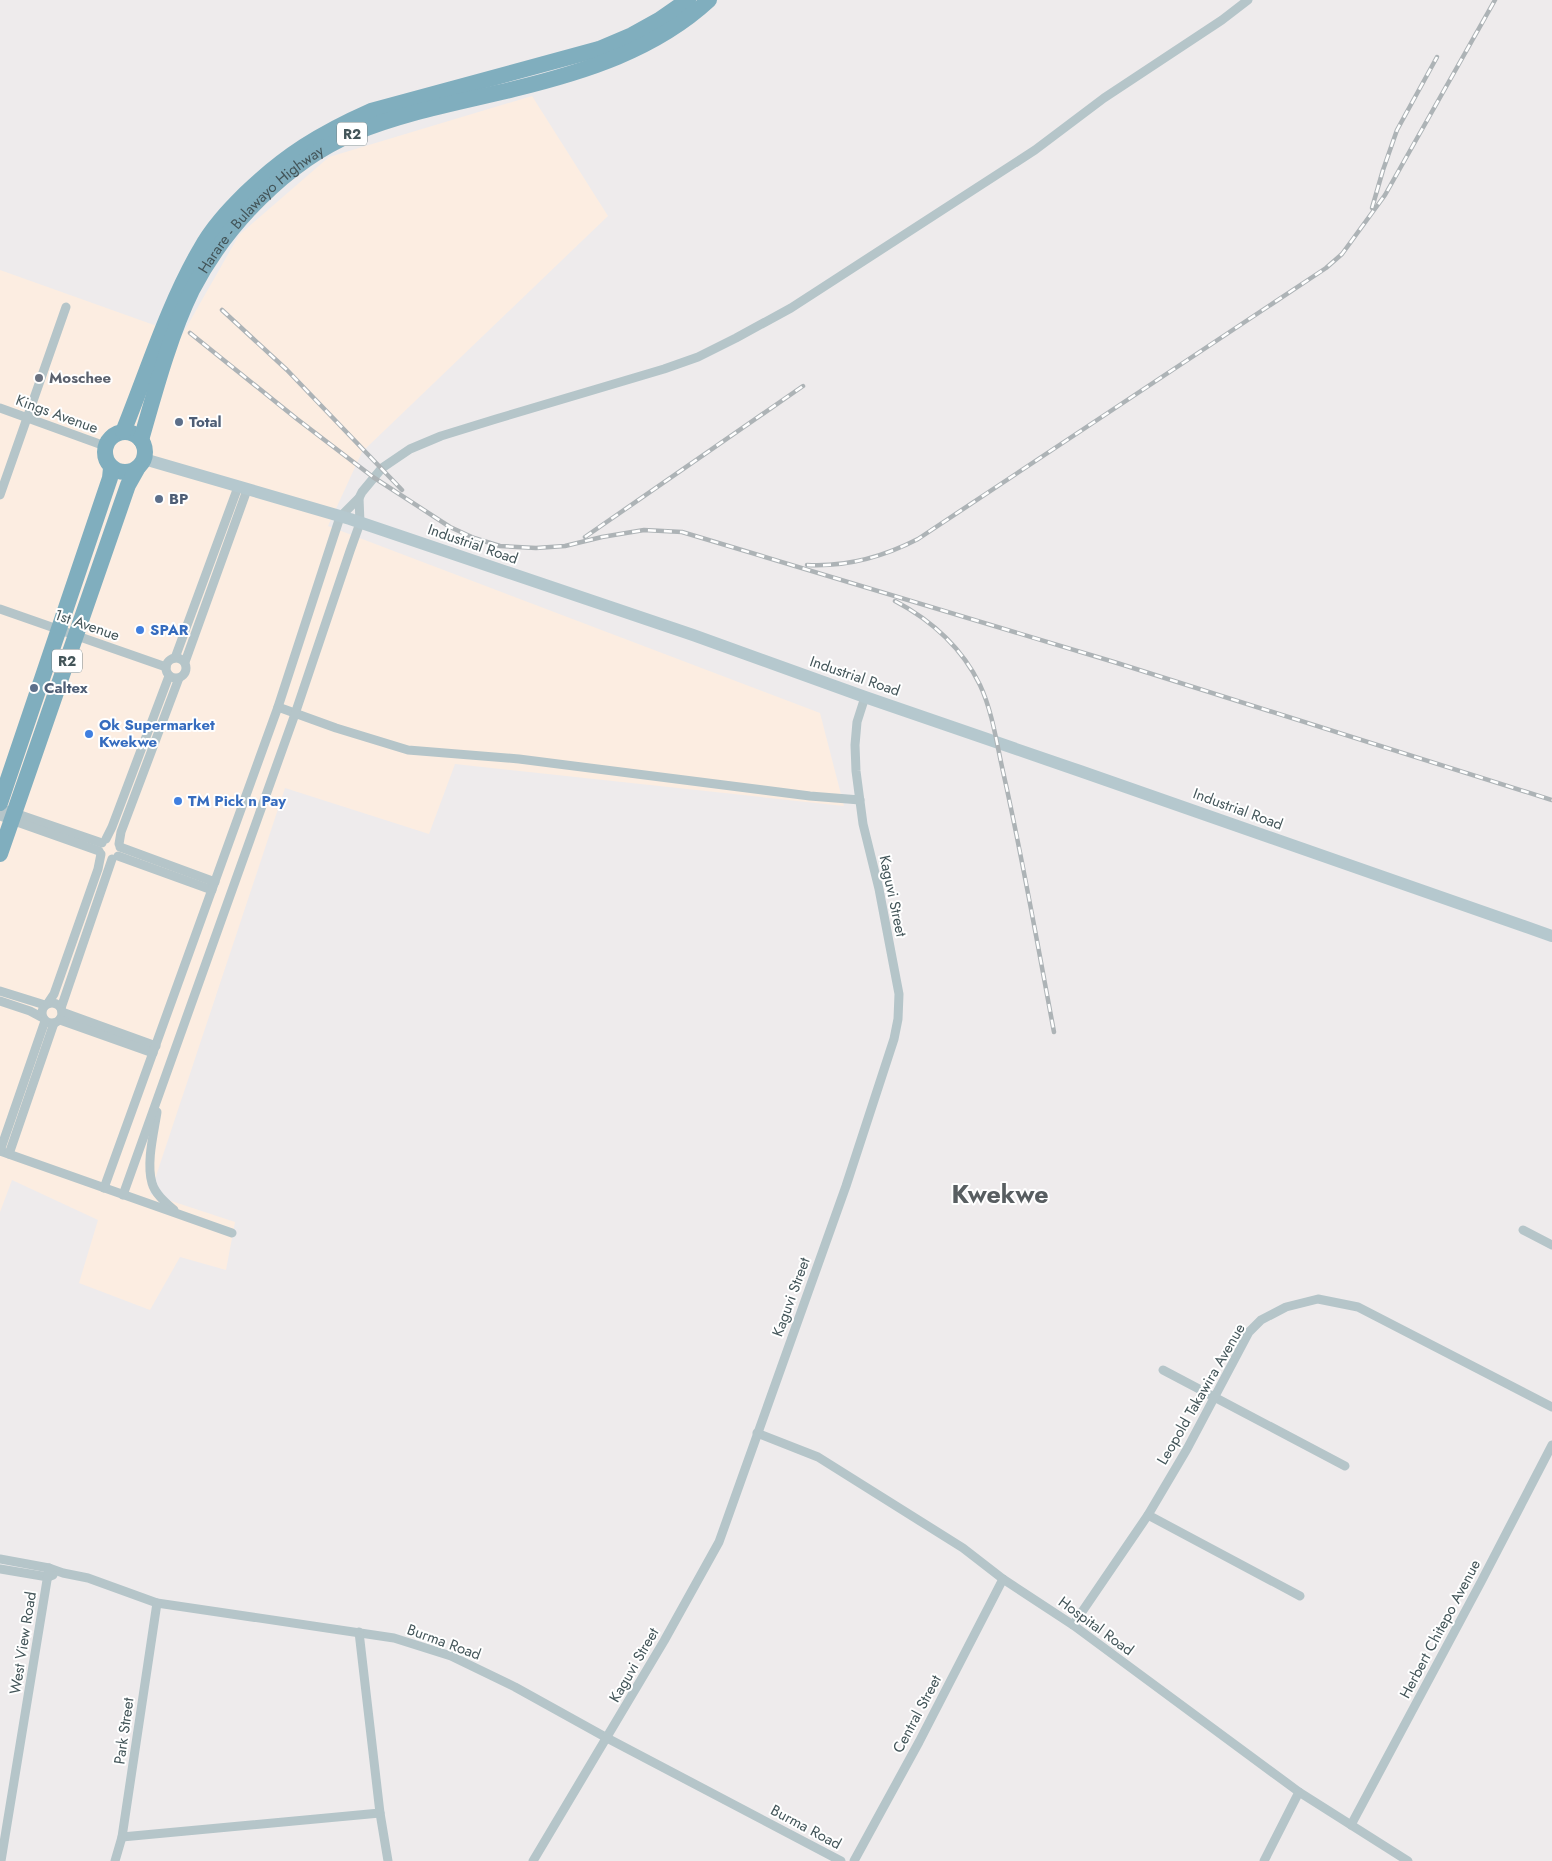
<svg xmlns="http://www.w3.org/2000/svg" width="1552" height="1861" viewBox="0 0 1552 1861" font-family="Jost,sans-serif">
<rect width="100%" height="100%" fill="#eeebec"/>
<polygon fill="#fcede1" points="532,96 608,216 362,452 328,526 820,713 844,806 455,764 429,834 285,788 150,1194 235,1222 226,1270 180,1257 150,1310 79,1283 98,1220 12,1180 0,1212 0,270 182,335 239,235 329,157"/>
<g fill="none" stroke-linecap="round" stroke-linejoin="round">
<g stroke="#b5c5c9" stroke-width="9">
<polyline points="0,408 105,446"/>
<polyline points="0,495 66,307"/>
<polyline points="0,609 166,667"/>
<circle cx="176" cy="668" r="10"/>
<polyline points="175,658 238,487"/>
<polyline points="185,662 247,490"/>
<polyline points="278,707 336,728 408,750 519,759 810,796 860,800"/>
<polyline points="0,808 102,843"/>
<polyline points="0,816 99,851"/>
<polyline points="106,839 112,827 169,676"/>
<polyline points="119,844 121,832 179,678"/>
<polyline points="120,847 215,882"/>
<polyline points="118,856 212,890"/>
<polyline points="0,991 45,1005"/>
<polyline points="0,1001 30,1011 43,1018"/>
<circle cx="52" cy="1013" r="10"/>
<polyline points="48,1003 54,994 98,869 101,854"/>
<polyline points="61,1008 112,859"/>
<polyline points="62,1012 156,1046"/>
<polyline points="60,1020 153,1053"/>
<path d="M157,1112C154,1132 146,1163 152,1183C155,1194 166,1203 174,1210"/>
<polyline points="0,1151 232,1233"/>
<polyline points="0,1151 45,1021"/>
<polyline points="9,1154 54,1023"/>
<polyline points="104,1188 278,707 340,517 359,498 362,492 382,468 410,449 441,436 496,419 664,369 698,357 736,338 791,308 1035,150 1104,98 1222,20 1248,0"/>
<polyline points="123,1195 295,714 350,551 360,523 359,498"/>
<polyline points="1523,1230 1552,1245"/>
<polyline points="1163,1370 1345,1466"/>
<polyline points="757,1433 818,1457 963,1548 1003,1579 1073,1625 1299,1792 1408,1861"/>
<polyline points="1148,1515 1300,1596"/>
<polyline points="0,1559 49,1568 63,1573 88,1578 157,1603 394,1638 451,1656 515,1687 607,1738 841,1861"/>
<polyline points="0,1569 48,1577 53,1575"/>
<polyline points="1073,1625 1148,1515 1187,1449 1249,1332 1261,1320 1286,1307 1318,1299 1358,1307 1552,1407"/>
<polyline points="359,1632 380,1813 388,1861"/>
<polyline points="1351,1825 1481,1582 1552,1445"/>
<polyline points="122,1837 380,1813"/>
<polyline points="1,1861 49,1568"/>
<polyline points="115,1861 122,1837 157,1603"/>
<polyline points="533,1861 664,1641 719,1542 846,1186 894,1039 898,1019 899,994 879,889 863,824 856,771 855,745 857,722 865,697"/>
<polyline points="854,1861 919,1742 1003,1579"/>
<polyline points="1264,1861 1299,1792"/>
</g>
<polyline stroke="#b5c8ce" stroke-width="12" points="144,459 350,519 693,635 865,697 1080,771 1552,936"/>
<g stroke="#80aebe" stroke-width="16">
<circle cx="125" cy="452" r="20"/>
<path d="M123,432C147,373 168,305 200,250C212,228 228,211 245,194C284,156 321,133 371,111L599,49L632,35L659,20L688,0"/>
<path id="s1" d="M141,440C155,391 170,335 192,290C225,226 287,161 354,133C404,112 461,102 514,89C584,72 655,50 709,0"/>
<polyline points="0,803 110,478 111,468"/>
<polyline points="0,854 128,485 137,469"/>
</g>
<defs>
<g id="rail">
<polyline points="1372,208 1383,170 1397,130 1437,57"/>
<polyline points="222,310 287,370 402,490"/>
<polyline points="190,333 297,419 373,477 450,527 474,538 500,546 536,548 565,546 602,537 644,530 682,532 1114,662 1552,800"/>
<polyline points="585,537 803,386"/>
<path d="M807,565C846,567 883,557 918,539L1326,268L1342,254L1385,195L1495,0"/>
<path d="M895,601C931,620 962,648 980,685C993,713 997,746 1004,776C1023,861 1038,947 1054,1032"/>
</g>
</defs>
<use href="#rail" stroke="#adb3b6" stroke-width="4.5"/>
<use href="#rail" stroke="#fff" stroke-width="2.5" stroke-dasharray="8" stroke-linecap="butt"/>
</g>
<circle fill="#6b7280" stroke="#fff" stroke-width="2" cx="39" cy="378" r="5"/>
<g fill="#5c6f8a" stroke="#fff" stroke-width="2">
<circle cx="179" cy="422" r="5"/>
<circle cx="159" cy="499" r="5"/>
<circle cx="34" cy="688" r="5"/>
</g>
<g fill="#3f7fe0" stroke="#fff" stroke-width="2">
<circle cx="140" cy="630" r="5"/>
<circle cx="89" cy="734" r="5"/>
<circle cx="178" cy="801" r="5"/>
</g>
<g text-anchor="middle" stroke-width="4" stroke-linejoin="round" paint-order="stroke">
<g fill="#fff" stroke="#7b888b" stroke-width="1">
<rect x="337" y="122.5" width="30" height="23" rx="4"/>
<rect x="52" y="649.5" width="30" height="23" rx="4"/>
</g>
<g font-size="14" font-weight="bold" fill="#435559">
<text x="352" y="139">R2</text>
<text x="67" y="666">R2</text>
</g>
<g font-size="15" fill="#435559" stroke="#fff">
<text dy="5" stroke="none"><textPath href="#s1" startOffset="266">Harare - Bulawayo Highway</textPath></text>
<text transform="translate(57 414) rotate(20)" y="5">Kings Avenue</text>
<text transform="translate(473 544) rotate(19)" y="5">Industrial Road</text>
<text transform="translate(87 625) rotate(19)" y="5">1st Avenue</text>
<text transform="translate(855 676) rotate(19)" y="5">Industrial Road</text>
<text transform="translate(1238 809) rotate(20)" y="5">Industrial Road</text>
<text transform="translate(893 896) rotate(78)" y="5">Kaguvi Street</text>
<text transform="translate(791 1297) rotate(-70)" y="5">Kaguvi Street</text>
<text transform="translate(1201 1394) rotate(-60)" y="5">Leopold Takawira Avenue</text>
<text transform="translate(1096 1626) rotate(36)" y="5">Hospital Road</text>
<text transform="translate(1440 1629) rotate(-62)" y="5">Herbert Chitepo Avenue</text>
<text transform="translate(444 1642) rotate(20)" y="5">Burma Road</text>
<text transform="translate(23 1643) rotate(-81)" y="5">West View Road</text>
<text transform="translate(634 1665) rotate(-60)" y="5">Kaguvi Street</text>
<text transform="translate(917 1714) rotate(-62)" y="5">Central Street</text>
<text transform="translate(124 1731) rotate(-82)" y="5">Park Street</text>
<text transform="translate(806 1827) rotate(28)" y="5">Burma Road</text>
</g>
<g font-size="15" font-weight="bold" fill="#5b616d" stroke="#fff" text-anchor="start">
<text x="49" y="383">Moschee</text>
</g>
<g font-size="15" font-weight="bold" fill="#4e5e75" stroke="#fff" text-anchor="start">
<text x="189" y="427">Total</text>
<text x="169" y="504">BP</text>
<text x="44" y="693">Caltex</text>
</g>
<g font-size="15" font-weight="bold" fill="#366cbe" stroke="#fff" text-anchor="start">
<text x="150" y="635">SPAR</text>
<text x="99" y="730">Ok Supermarket<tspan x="99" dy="17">Kwekwe</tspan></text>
<text x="188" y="806">TM Pick n Pay</text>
</g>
<g font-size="25" font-weight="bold" fill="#585e61" stroke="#fff">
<text x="1000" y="1203">Kwekwe</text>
</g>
</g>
</svg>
